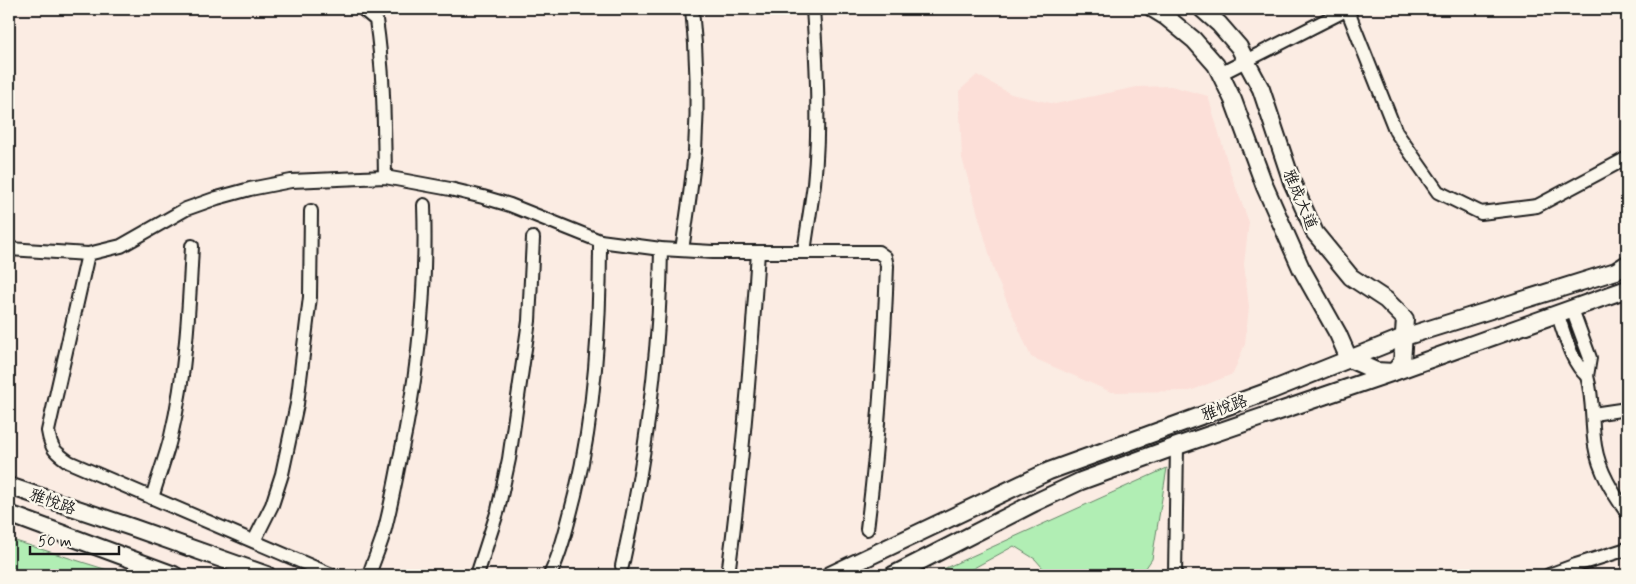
<svg xmlns="http://www.w3.org/2000/svg" width="1636" height="584" viewBox="0 0 1636 584" font-family="Mynerve,'LXGW WenKai TC',sans-serif">
<rect width="100%" height="100%" fill="#fbece3"/>
<filter id="ink" filterUnits="userSpaceOnUse"><feTurbulence type="fractalNoise" baseFrequency=".02" numOctaves="2"/><feDisplacementMap in="SourceGraphic" scale="10" xChannelSelector="R" yChannelSelector="G"/><feConvolveMatrix kernelMatrix="1 2 1 2 8 2 1 2 1" color-interpolation-filters="sRGB"/></filter>
<g filter="url(#ink)">
<polygon fill="#fcdfd8" points="977,75 1011,94 1055,104 1137,87 1171,86 1208,96 1231,174 1249,222 1244,264 1249,307 1245,344 1233,374 1190,391 1111,392 1031,357 995,274 962,158 959,91"/>
<g fill="#b1eeb4" stroke="#668568">
<polygon points="1167,468 1152,559 1141,575 1049,575 1035,559 1014,546 961,575 930,575"/>
<polygon points="9,539 117,573 123,575 9,575"/>
</g>
<g fill="none" stroke-linecap="round" stroke-linejoin="round">
<defs>
<g id="minor">
<polyline points="1347,9 1396,132 1438,192 1481,213 1537,206 1627,158"/>
<path d="M364,10L376,20C384,73 384,123 385,177"/>
<polyline points="1220,74 1348,9"/>
<path d="M9,249L88,254L121,246L186,209L217,198L250,189L291,181L385,177L450,189L483,197L510,205L600,241L661,249L713,252H878L885,257L887,266C884,354 878,442 867,529"/>
<path d="M682,250C687,217 692,184 695,151C698,104 697,55 692,9"/>
<path d="M804,252C807,230 811,207 814,184C820,126 817,67 813,9"/>
<path d="M88,254L48,431C51,449 55,452 69,462L332,575"/>
<path d="M1557,313C1565,334 1570,361 1587,376L1590,358L1572,309"/>
<path d="M1587,376C1594,401 1591,422 1595,446C1599,471 1613,493 1627,513"/>
<polyline points="1593,414 1627,409"/>
<path d="M152,498C158,477 166,457 171,436C186,373 189,309 192,246"/>
<polyline points="254,541 272,505 282,474 297,404 310,297 311,211"/>
<path d="M622,566C645,462 660,355 661,249"/>
<path d="M369,575C373,562 379,549 383,536C390,511 395,484 400,458C418,375 427,291 424,205"/>
<polyline points="477,575 498,510 509,459 529,321 533,238"/>
<path d="M550,575C562,550 568,522 575,495C595,412 600,326 600,241"/>
<path d="M728,575C742,468 751,360 758,252"/>
<polyline points="1175,575 1177,446"/>
<polyline points="1549,575 1576,565 1627,549"/>
</g>
<g id="tertiary">
<polyline points="1153,9 1166,17 1194,40 1216,65 1233,100 1265,187 1301,268 1338,334 1349,359 1376,371 1394,372 1402,362 1405,319 1386,300 1351,277 1315,233 1292,182 1261,89 1246,61 1239,47 1219,24 1202,9"/>
<polyline points="9,486 134,528 267,575"/>
<polyline points="9,514 174,575"/>
<polyline points="830,575 1049,471 1272,390 1404,337 1616,271 1627,264"/>
<polyline points="893,575 1034,503 1081,481 1177,446 1394,372 1627,289"/>
</g>
</defs>
<use href="#minor" stroke="#1c1c1c" stroke-width="16"/>
<use href="#tertiary" stroke="#1c1c1c" stroke-width="20"/>
<use href="#minor" stroke="#fbf7ec" stroke-width="12"/>
<use href="#tertiary" stroke="#fbf7ec" stroke-width="16"/>
</g>
</g>
<g text-anchor="middle" stroke-width="5" stroke-linejoin="round" paint-order="stroke">
<g font-size="16" fill="#1c1c1c" stroke="#fbf7ec">
<text transform="translate(1301 199) rotate(67)" y="6">雅成大道</text>
<text transform="translate(1224 407) rotate(-20)" y="6">雅悦路</text>
<text transform="translate(53 501) rotate(19)" y="6">雅悦路</text>
</g>
</g>
<rect width="1636" height="584" fill="none" stroke="#fbf7ec" stroke-width="30"/>
<rect x="15" y="15" width="1606" height="554" fill="none" stroke="#1c1c1c" stroke-width="2" filter="url(#ink)"/>
<path d="M30 546v8h89v-8" fill="none" stroke="#1c1c1c" stroke-width="2.5"/>
<text x="38" y="546" font-size="15" fill="#1c1c1c" stroke="#fbf7ec" stroke-width="4" paint-order="stroke">50 m</text>
</svg>
